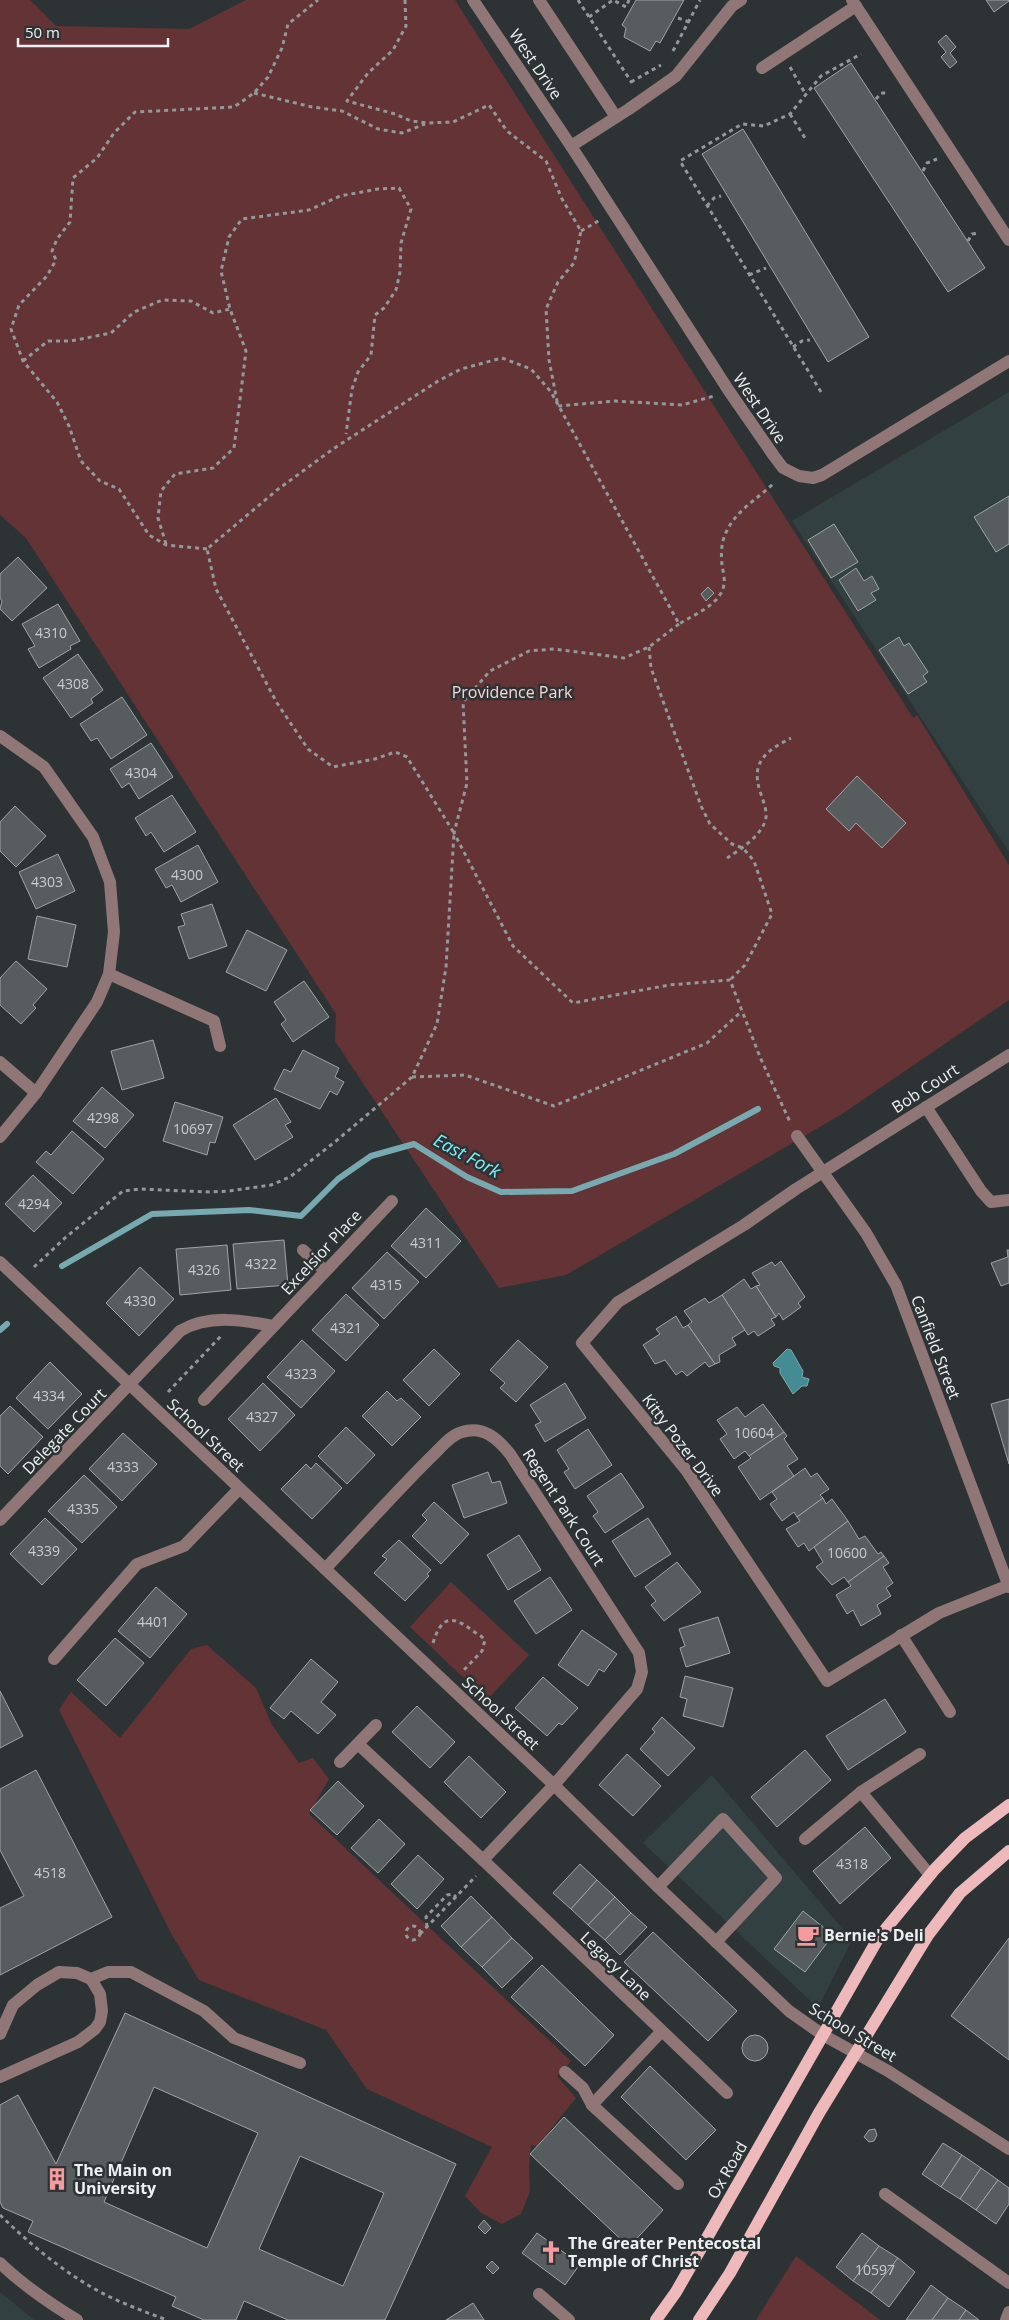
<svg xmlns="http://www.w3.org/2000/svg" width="1009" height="2320" viewBox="0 0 1009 2320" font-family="'Open Sans',sans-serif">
<rect width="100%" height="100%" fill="#2d3334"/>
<g fill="#324041">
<polygon points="1009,392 1009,852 792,521"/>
<polygon points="712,1775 852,1940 818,2008 643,1843"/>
<polygon points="0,2292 34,2320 0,2320"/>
</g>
<g fill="#633336">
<polygon points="0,0 30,0 56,26 189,29 246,0 455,0 903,702 913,718 917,715 1009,865 1009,1000 842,1114 566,1275 499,1288 335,1041 336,1014 26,538 0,515"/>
<polygon points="451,1582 529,1655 487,1700 410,1627"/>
<polygon points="207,1645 256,1688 272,1725 299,1763 313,1758 329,1779 309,1814 571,2061 557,2076 576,2098 537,2146 531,2145 529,2167 530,2191 521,2214 502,2224 481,2213 465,2196 492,2147 367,2089 326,2030 199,1980 172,1935 59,1710 71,1692 120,1738 191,1649"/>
<polygon points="796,2256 880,2320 756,2320"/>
</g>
<polygon fill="#448b93" stroke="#77aab0" points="787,1349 791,1350 803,1371 802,1377 809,1379 807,1386 802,1386 793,1394 780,1373 780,1368 774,1366 773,1363"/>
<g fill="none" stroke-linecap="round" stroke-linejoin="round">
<g stroke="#77aab0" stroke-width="6">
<polyline points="62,1266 152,1214 249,1210 301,1216 338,1179 371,1156 414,1144 467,1177 501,1192 572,1191 674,1154 758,1109"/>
<polyline points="0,1330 7,1324"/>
</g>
</g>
<g fill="#575d5e" stroke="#9ea5a6" fill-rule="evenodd">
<polygon points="636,0 684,0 660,43 656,41 650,51 624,37 626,28 622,25"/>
<polygon points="986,0 1009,0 1009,1 994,12"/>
<polygon points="946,35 956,47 950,53 957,62 950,68 941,57 946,52 938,42"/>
<polygon points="851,63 985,268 948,292 814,88"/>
<polygon points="743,129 869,337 828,362 702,154"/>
<polygon points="1009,496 1009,544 996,552 974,517"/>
<polygon points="834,524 858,562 831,578 808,540"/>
<polygon points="18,557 47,588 12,621 0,609 2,601 0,598 0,574"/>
<polygon points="856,568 864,581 872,576 879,589 871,593 876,600 858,611 839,580"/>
<polygon points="708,587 714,593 706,601 701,594"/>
<polygon points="58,604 80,641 70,646 71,649 39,668 28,649 35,646 22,624"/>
<polygon points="899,637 904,646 909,643 928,672 923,676 927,682 908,694 879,650"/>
<polygon points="78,654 103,690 91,699 93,703 71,718 43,678"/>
<polygon points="122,697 147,735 111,759 97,738 91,741 80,724"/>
<polygon points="151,743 173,777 139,799 129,783 122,788 110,769"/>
<polygon points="857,776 906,823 882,848 856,823 849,831 826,809"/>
<polygon points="172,795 196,832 164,852 151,832 146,836 135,818"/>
<polygon points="15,806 46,836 16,867 0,851 0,822"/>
<polygon points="198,845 218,882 181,902 172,885 166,888 155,869"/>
<polygon points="58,854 75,891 36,909 19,872"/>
<polygon points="212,904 227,946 189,959 178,927 185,925 181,914"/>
<polygon points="37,916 76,925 67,967 28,959"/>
<polygon points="247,930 287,950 266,991 226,972"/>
<polygon points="16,961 47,989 33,1005 36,1008 21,1024 0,1005 0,978"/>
<polygon points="304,981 329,1017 293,1042 281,1024 286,1020 274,1002"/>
<polygon points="153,1040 164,1078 122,1090 111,1051"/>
<polygon points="303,1050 339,1068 335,1077 344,1082 337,1095 330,1091 320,1109 274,1089 284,1069 291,1072"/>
<polygon points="102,1087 134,1115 105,1148 73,1121"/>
<polygon points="276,1098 291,1122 285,1125 293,1137 255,1160 233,1125"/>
<polygon points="175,1102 223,1117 215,1143 210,1142 207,1155 163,1141"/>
<polygon points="72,1131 104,1159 73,1194 36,1162 46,1151 51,1155"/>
<polygon points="33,1175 62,1203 34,1232 5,1204"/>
<polygon points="426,1208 461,1241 426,1278 391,1246"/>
<polygon points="284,1240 288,1285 237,1289 233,1244"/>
<polygon points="227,1245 231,1290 180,1295 176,1249"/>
<polygon points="1007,1250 1009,1250 1009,1283 1001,1286 991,1263 1008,1257"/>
<polygon points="387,1252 419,1282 384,1319 352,1288"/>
<polygon points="781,1261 805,1297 798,1303 801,1307 783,1320 779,1313 776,1317 756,1286 760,1285 752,1273 772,1262 775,1266"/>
<polygon points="140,1267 174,1299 139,1336 106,1303"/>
<polygon points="744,1279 751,1289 756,1286 776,1317 771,1319 775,1325 758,1336 754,1331 748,1335 722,1295"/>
<polygon points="346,1294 379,1325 346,1361 312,1330"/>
<polygon points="722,1295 745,1330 732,1338 736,1345 719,1355 720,1362 715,1364 688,1325 692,1322 684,1311 705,1298 709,1303"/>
<polygon points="676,1316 683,1328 688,1325 715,1364 709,1367 705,1362 687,1376 682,1371 676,1375 665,1360 655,1364 643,1345 660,1334 656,1329"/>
<polygon points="302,1340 335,1371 301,1408 267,1377"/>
<polygon points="518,1340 548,1367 516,1402 500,1388 505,1383 490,1370"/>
<polygon points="434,1349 460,1374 429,1406 403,1380"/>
<polygon points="50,1362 82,1394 48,1429 16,1398"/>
<polygon points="263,1383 295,1415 260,1451 228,1419"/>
<polygon points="565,1383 586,1418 545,1442 535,1425 541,1422 530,1405"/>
<polygon points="387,1391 397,1401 401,1398 421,1417 392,1446 362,1416"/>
<polygon points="1009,1399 1009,1464 991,1404"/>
<polygon points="763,1404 784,1432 749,1456 745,1451 734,1459 720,1439 727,1434 717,1420 737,1407 745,1417"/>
<polygon points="10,1406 43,1437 8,1474 0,1466 0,1416"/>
<polygon points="346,1427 375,1455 347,1484 318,1456"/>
<polygon points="588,1429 612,1465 575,1489 564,1472 569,1469 557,1450"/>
<polygon points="784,1432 787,1436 784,1439 798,1459 787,1466 794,1476 760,1500 738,1467 751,1458 749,1456"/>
<polygon points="123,1433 157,1464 122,1501 89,1469"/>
<polygon points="316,1463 342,1488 312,1519 281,1489 306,1464 311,1469"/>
<polygon points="805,1468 811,1477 817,1473 829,1489 820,1495 823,1498 797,1517 794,1512 782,1521 770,1504 777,1499 772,1492"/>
<polygon points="488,1472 492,1483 500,1481 507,1503 464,1518 452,1485"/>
<polygon points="621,1473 644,1507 605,1533 593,1516 598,1512 587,1496"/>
<polygon points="84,1475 117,1507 82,1543 48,1511"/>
<polygon points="823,1498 826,1504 832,1499 848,1521 809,1551 804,1543 798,1547 786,1529 800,1521 797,1517"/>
<polygon points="434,1502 469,1534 441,1564 412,1536 427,1520 422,1515"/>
<polygon points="45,1518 77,1549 42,1585 10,1554"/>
<polygon points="648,1518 671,1554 635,1577 612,1541"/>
<polygon points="848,1521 859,1539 865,1536 878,1554 881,1552 884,1556 848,1582 844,1577 832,1585 816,1567 823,1562 814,1547"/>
<polygon points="519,1535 541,1570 508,1590 487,1555"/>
<polygon points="399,1540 431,1570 427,1574 429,1576 405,1601 374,1573 387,1559 382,1556"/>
<polygon points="884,1556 889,1563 883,1567 893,1583 886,1588 891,1596 877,1605 881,1614 861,1626 853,1610 847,1614 836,1595 851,1586 848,1582"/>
<polygon points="677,1562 701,1592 664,1621 651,1605 656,1601 645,1587"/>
<polygon points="550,1577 572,1610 536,1634 514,1601"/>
<polygon points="156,1587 187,1614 150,1658 118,1631"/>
<polygon points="718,1617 730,1653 686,1667 680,1648 685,1646 679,1629"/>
<polygon points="582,1630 617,1654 604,1672 599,1669 588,1686 558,1665"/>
<polygon points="115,1638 144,1663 106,1706 77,1680"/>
<polygon points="311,1659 338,1682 321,1702 336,1715 318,1734 291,1711 284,1719 270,1708"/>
<polygon points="685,1676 733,1688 723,1727 683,1716 687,1699 680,1697"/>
<polygon points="543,1677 578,1708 562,1725 559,1723 547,1736 515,1708"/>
<polygon points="0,1691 23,1736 0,1748"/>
<polygon points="885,1699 906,1732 848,1770 826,1736"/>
<polygon points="417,1706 455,1742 430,1768 392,1732"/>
<polygon points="662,1717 695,1748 668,1776 640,1749 655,1732 652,1729"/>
<polygon points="805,1750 831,1780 777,1827 751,1797"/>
<polygon points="627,1754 661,1786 633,1816 599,1785"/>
<polygon points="469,1756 506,1792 481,1818 444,1782"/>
<polygon points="36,1770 112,1917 0,1975 0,1908 24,1896 0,1850 0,1789"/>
<polygon points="338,1781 364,1806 337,1835 310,1810"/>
<polygon points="379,1819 405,1844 378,1873 351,1848"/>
<polygon points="865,1827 891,1858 840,1904 813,1871"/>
<polygon points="418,1855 444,1879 417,1909 391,1884"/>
<polygon points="580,1864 597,1880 571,1909 553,1893"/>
<polygon points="597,1880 615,1897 588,1925 571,1909"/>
<polygon points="471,1896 492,1917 461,1947 441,1926"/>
<polygon points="615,1897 631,1913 605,1940 588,1925"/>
<polygon points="803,1911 833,1935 805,1972 774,1949"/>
<polygon points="631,1913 647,1927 620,1955 605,1940"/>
<polygon points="492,1917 512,1938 482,1967 461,1947"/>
<polygon points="653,1932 737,2011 708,2041 624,1962"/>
<polygon points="512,1938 533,1958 502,1988 482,1967"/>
<polygon points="1009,1938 1009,2060 951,2016"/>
<polygon points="542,1965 614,2035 585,2066 511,1997"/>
<path d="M125,2013L456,2164L385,2320H288L244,2301L236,2320H204L172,2306L176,2297L28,2232L33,2221L3,2208L0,2202V2105L18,2095L56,2164ZM154,2087L258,2133L207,2248L104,2202ZM300,2156L384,2193L343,2286L259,2249Z"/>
<circle cx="755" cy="2048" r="13"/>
<polygon points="650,2066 716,2130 686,2160 621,2097"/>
<polygon points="564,2117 663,2210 629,2247 530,2154"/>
<polygon points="875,2129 877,2135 874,2141 869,2142 864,2137 869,2130"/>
<polygon points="943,2143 962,2155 941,2187 922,2174"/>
<polygon points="962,2155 981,2168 960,2199 941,2187"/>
<polygon points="981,2168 998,2180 976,2210 960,2199"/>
<polygon points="998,2180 1009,2188 1009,2204 996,2224 976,2210"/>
<polygon points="484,2220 491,2228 485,2234 478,2227"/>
<polygon points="537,2233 580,2264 565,2285 522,2253"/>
<polygon points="862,2233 879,2246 853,2281 836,2267"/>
<polygon points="879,2246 898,2258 871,2293 853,2281"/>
<polygon points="898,2258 915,2272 889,2307 871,2293"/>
<polygon points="492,2261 499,2268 493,2274 486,2267"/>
<polygon points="931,2285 948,2298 932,2320 906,2320"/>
<polygon points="948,2298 966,2310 959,2320 932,2320"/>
<polygon points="473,2303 484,2320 446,2320"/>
<polygon points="966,2310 979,2320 959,2320"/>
</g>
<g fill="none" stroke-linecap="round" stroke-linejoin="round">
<g stroke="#939899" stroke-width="3" stroke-dasharray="4 4" stroke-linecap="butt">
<polyline points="405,0 406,26 393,50 368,73 347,101 395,114 411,121 427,123 453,122 489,105 507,131 546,161 562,199 581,231 574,263 558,282 546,309 549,360 558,406 615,401 682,405 714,396"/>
<polyline points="578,0 632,83"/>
<polyline points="589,17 613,0 626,7 629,0"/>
<polyline points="678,18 689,22"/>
<polyline points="673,51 700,0"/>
<polyline points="790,67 806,95"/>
<polyline points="631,82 661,65"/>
<polyline points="254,93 312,107 342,111 378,129 402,133 425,124"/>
<polyline points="876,99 881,93 887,93"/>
<polyline points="790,114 805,138"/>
<polyline points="923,171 927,163 937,159"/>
<polyline points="707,206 714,198 721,196"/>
<polyline points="581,231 600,220"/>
<polyline points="968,241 972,234 979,233"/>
<polyline points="749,275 766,268"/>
<polyline points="793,347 802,341 810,340"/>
<polyline points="23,361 48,341 71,341 111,333 134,312 162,300 191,301 213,313 230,309"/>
<polyline points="821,392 680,161 742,124 764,126 790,114 821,76 861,54"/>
<polyline points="166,544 158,518 161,491 175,474 213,468 234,448 246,351 230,309 221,271 229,237 242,219 309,210 340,196 378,189 399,188 411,209 401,243 400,272 396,290 384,308 375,315 371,355 358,372 352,389 346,434"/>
<polyline points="207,549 166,545 149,535 119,489 100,481 81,461 69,426 57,402 23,361 11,329 19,305 47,276 56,260 52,251 57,239 70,222 73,178 97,158 114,133 135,112 234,107 254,93 268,77 282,48 288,24 318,0"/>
<polyline points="679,624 649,647 624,658 554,649 529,651 490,671 463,702 467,783 454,833 513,946 573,1003 669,985 730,980 760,1057 790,1122"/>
<polyline points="649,647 651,668 701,806 710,824 732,844 743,848 754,861 772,914 745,965 730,980"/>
<path d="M727,858C741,849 764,834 766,817C767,809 762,798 760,791C750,761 768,750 791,738"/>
<polyline points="412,1077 465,1075 554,1106 707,1043 742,1011"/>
<path d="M34,1267L66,1237L123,1191L139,1189L210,1192L229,1191L271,1185L290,1177L336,1141L412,1077L437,1024L446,967L454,833L407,757L395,752L375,759L333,767L308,749L277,703L216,589L207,549L277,490L333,449L438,381L461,369L502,358L531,369L551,392L679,624C693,615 722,604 724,584C725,579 723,571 722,565C721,555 721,544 725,535C734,511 758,499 775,482"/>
<polyline points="168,1392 221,1336"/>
<path d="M433,1643C441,1617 451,1614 473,1631C477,1634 482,1636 485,1640L482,1651L463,1671"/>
<circle cx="413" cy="1933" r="7"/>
<polyline points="427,1927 426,1917 447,1895 453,1894 456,1897"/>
<polyline points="420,1934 476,1876"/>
<path d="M0,2215C33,2247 69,2277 110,2297C129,2306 148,2313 167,2320"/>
</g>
<g stroke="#907676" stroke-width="12">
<polyline points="473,0 571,146 729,391 774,456 783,468 799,476 813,478 822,475 1009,361"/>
<polyline points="539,0 616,117"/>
<polyline points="852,0 1009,240"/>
<polyline points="762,68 856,6"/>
<polyline points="571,146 629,109 676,76 732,6 741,0"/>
<polyline points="0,736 44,767 93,837 110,882 114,932 109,974 97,1002 36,1093 0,1137"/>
<polyline points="109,974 214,1021 220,1046"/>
<polyline points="1009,1055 796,1189 744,1225 618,1302 582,1343 686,1470 827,1681 939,1613 1009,1585"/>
<polyline points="0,1062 36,1093"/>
<polyline points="926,1107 981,1191 991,1202 1009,1200"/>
<polyline points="797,1136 866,1233 896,1285 1009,1587"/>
<polyline points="303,1250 325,1271"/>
<polyline points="0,1262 554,1785 658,1887 789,2011 823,2035 888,2071 1009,2149"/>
<polyline points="204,1400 392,1201"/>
<path d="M0,1520L180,1331C209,1314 242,1320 273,1326"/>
<path d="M325,1569C360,1532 394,1494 430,1458C439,1450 450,1435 462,1432C483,1425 498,1439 510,1454L639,1653L642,1672L637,1689L554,1785L483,1860L727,2093"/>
<polyline points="901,1635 950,1712"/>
<polyline points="54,1659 137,1564 184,1546 239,1489"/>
<polyline points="358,1744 483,1860"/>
<polyline points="920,1754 861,1792 930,1875"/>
<polyline points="340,1762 376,1725"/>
<polyline points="805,1839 861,1792"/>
<polyline points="658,1887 723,1819 776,1878 716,1942"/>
<polyline points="91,1979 108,1972 131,1972 204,2011 234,2038 300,2063"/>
<polyline points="661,2032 592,2105 678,2184"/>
<polyline points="0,2034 13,2005 37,1985 59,1972 77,1973 91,1979 100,1994 102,2011 100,2022 95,2029 78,2042 0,2077"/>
<polyline points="565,2072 583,2088 592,2105"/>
<polyline points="885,2194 1009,2283"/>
<path d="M0,2263C24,2286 49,2303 77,2320"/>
<polyline points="539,2294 569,2320"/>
<polyline points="1006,2320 1009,2312"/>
</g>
<g stroke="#eeb9ba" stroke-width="12">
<polyline points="656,2320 676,2292 879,1937 935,1869 965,1838 1009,1805"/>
<polyline points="699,2320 730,2273 819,2113 928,1935 960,1893 1009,1851"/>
</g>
</g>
<defs>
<symbol id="cafe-bare" viewBox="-9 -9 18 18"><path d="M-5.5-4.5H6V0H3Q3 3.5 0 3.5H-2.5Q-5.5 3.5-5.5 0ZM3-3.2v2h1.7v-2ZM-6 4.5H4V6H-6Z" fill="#f59b9e" stroke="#2d3334" stroke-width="2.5" paint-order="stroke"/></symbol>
<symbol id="building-bare" viewBox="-9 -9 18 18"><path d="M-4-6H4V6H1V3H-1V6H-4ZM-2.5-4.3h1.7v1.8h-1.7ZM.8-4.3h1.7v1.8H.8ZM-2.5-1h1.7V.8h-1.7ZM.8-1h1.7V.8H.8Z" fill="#f59b9e" stroke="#2d3334" stroke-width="2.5" paint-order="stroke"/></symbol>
<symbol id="church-bare" viewBox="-9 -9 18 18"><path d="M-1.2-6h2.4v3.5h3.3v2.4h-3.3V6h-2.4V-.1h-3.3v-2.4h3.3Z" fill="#f59b9e" stroke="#2d3334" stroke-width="2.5" paint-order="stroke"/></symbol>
</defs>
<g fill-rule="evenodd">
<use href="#cafe-bare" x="792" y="1919" width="32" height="32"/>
<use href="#building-bare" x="41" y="2163" width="32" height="32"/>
<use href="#church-bare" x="535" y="2236" width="32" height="32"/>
</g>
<g text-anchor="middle" stroke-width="5" stroke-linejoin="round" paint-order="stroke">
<g font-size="14" fill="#c8cccd">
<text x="51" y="638">4310</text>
<text x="73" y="689">4308</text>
<text x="141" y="778">4304</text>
<text x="187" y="880">4300</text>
<text x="47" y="887">4303</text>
<text x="103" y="1123">4298</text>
<text x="193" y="1134">10697</text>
<text x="34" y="1209">4294</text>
<text x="426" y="1248">4311</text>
<text x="261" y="1269">4322</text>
<text x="204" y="1275">4326</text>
<text x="386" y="1290">4315</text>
<text x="140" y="1306">4330</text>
<text x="346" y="1333">4321</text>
<text x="301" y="1379">4323</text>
<text x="49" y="1401">4334</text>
<text x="262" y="1422">4327</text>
<text x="754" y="1438">10604</text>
<text x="123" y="1472">4333</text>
<text x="83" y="1514">4335</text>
<text x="44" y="1556">4339</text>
<text x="847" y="1558">10600</text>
<text x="153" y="1627">4401</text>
<text x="852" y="1869">4318</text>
<text x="50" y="1878">4518</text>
<text x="875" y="2275">10597</text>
</g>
<g font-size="16" fill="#edf1f2" stroke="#2d3334">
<text transform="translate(536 64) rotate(56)" y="6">West Drive</text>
<text transform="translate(760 408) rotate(56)" y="6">West Drive</text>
<text transform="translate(925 1088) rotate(-33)" y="6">Bob Court</text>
<text transform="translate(321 1252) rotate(-47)" y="6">Excelsior Place</text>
<text transform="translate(936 1347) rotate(69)" y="6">Canfield Street</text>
<text transform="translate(64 1431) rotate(-46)" y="6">Delegate Court</text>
<text transform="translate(206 1435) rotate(43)" y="6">School Street</text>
<text transform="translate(683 1445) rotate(53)" y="6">Kitty Pozer Drive</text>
<text transform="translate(564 1507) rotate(57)" y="6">Regent Park Court</text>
<text transform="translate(501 1713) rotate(43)" y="6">School Street</text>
<text transform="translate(616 1966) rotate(44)" y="6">Legacy Lane</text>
<text transform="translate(853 2032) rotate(31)" y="6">School Street</text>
<text transform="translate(727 2170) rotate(-60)" y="6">Ox Road</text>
</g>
<g font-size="16" fill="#fad6d6" stroke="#2d3334">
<text x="512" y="698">Providence Park</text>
</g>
<g font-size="16" font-weight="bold" fill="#edf1f2" stroke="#2d3334" text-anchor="start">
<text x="824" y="1941">Bernie's Deli</text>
<text x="74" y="2176">The Main on<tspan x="74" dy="18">University</tspan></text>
<text x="568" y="2249">The Greater Pentecostal<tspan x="568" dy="18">Temple of Christ</tspan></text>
</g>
<g font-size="18" font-style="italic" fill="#7fedf8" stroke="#2d3334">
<text transform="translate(467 1156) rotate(28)" y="6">East Fork</text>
</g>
</g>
<path d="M18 38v8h150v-8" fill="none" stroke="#edf1f2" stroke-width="2.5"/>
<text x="25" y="38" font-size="15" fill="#edf1f2" stroke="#2d3334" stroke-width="4" paint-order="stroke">50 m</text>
</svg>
